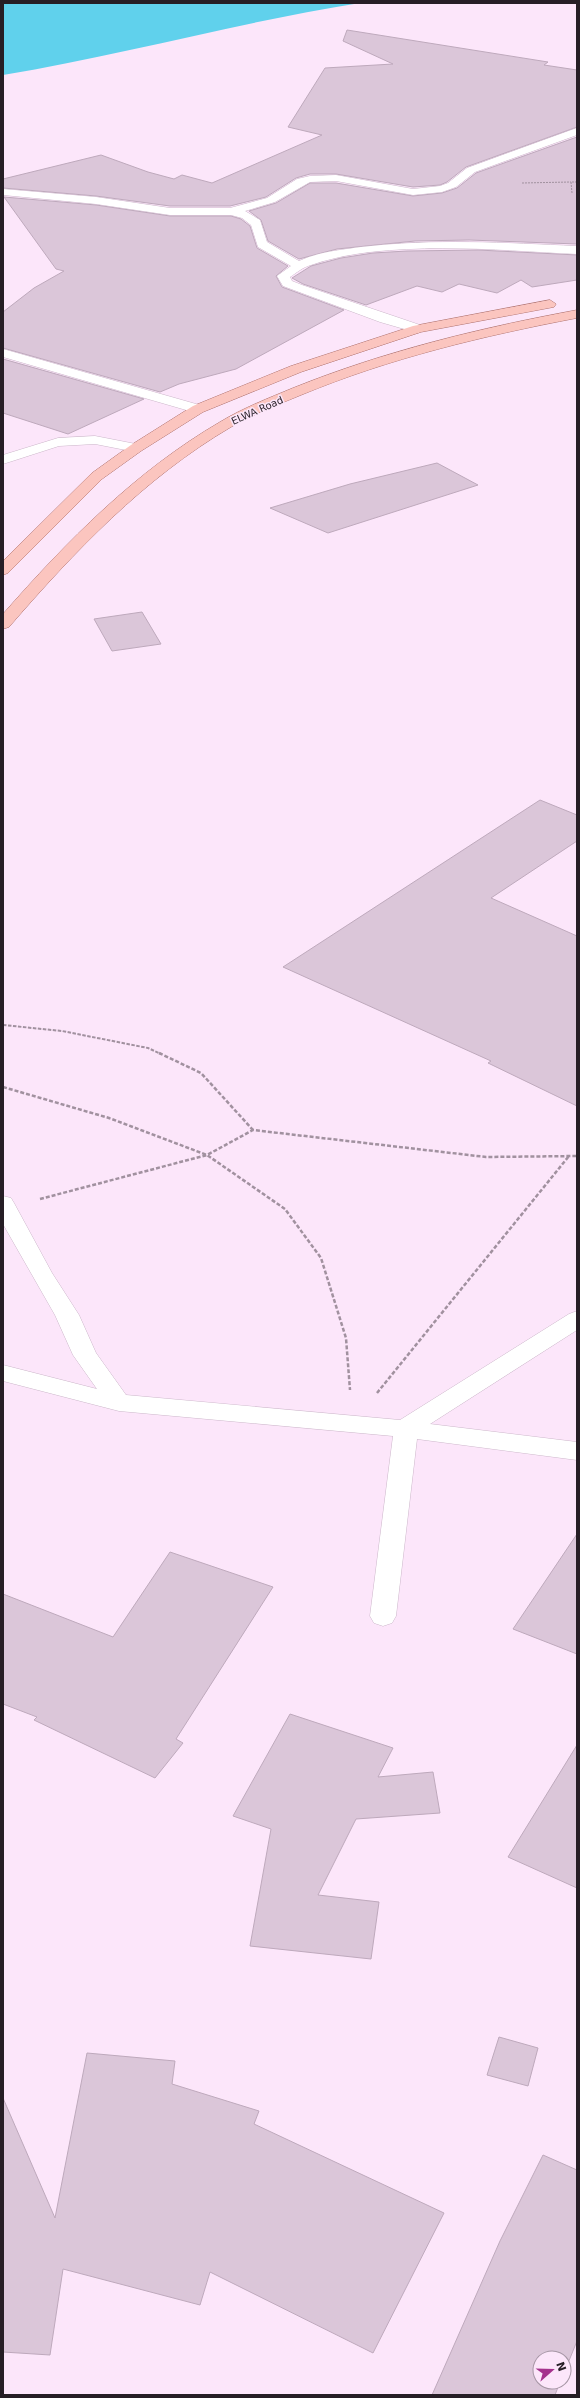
<svg xmlns="http://www.w3.org/2000/svg" width="580" height="2398" viewBox="0 0 580 2398" font-family="'DejaVu Sans',sans-serif">
<rect width="100%" height="100%" fill="#fce6fa"/>
<path fill="#60d1ec" d="M3,3H360C240,22 123,55 3,75Z"/>
<g fill="#dbc6d9" stroke="#bea9bc">
<polygon points="347,30 548,62 544,65 577,70 577,127 466,167 447,182 440,185 413,187 336,174 310,174 296,178 266,197 230,206 170,206 96,196 3,188 3,179 101,155 148,172 174,179 182,175 212,183 322,135 288,127 325,68 393,64 343,41"/>
<polygon points="577,137 577,244 469,240 415,241 337,249 299,259 268,241 261,220 249,211 276,203 310,183 336,183 413,196 442,193 457,188 476,173"/>
<polygon points="4,197 96,205 170,216 231,216 241,219 250,226 257,248 288,266 276,276 282,287 344,310 236,369 179,384 160,392 3,348 3,312 34,288 64,271 56,269"/>
<polygon points="478,250 577,255 577,280 532,287 521,280 497,293 459,284 442,292 417,286 366,305 303,284 292,278 311,266 341,258 373,253 407,251"/>
<polygon points="3,359 144,399 68,434 3,413"/>
<polygon points="437,463 478,485 328,533 270,508 350,484"/>
<polygon points="142,612 161,644 112,651 94,619"/>
<polygon points="540,800 577,815 577,841 491,898 577,936 577,1106 488,1063 491,1061 283,967"/>
<polygon points="577,1534 577,1654 513,1629"/>
<polygon points="170,1552 273,1587 176,1739 183,1743 155,1778 34,1720 37,1717 3,1704 3,1594 113,1637"/>
<polygon points="290,1714 393,1748 378,1777 433,1772 440,1813 356,1819 318,1895 379,1902 371,1959 250,1946 271,1829 233,1816"/>
<polygon points="577,1745 577,1888 508,1857"/>
<polygon points="499,2037 538,2048 528,2086 487,2075"/>
<polygon points="87,2053 175,2061 172,2084 259,2111 254,2124 444,2213 373,2353 210,2272 200,2305 63,2269 50,2355 3,2352 3,2098 55,2218"/>
<polygon points="543,2155 577,2170 577,2341 564,2373 564,2358 540,2358 540,2382 560,2382 555,2395 432,2395 500,2241"/>
</g>
<g fill="none" stroke-linecap="round" stroke-linejoin="round">
<defs>
<g id="street">
<path d="M577,128V135L475,172L456,187L442,192L413,195L336,181L310,182L275,202L245,211L260,220L267,242L299,261C318,252 341,250 361,247C433,238 506,243 577,246V254C499,250 384,239 311,265C303,267 296,273 290,277L292,281L302,285L423,326L424,329L418,333L380,322L283,286L277,276L291,266L258,247L251,225L242,218L231,215H170L96,204L3,195V189L96,197L170,208H230L267,198L297,179L310,176L336,175L413,189L440,186L448,183L467,168Z"/>
<polygon points="3,349 203,406 205,409 198,413 193,412 3,357"/>
<polygon points="95,436 141,445 143,448 136,452 95,444 59,446 3,464 3,455 58,438"/>
<polygon points="3,1196 11,1198 14,1203 52,1273 79,1315 96,1353 126,1395 400,1420 569,1314 577,1311 577,1330 430,1424 577,1442 577,1460 417,1439 396,1616 392,1623 383,1626 374,1623 370,1616 393,1436 119,1411 3,1381 3,1365 97,1389 73,1355 55,1315 3,1224"/>
</g>
<g id="primary">
<polygon points="550,300 556,304 554,307 421,332 301,372 203,412 141,451 102,479 8,573 3,575 3,561 92,473 131,445 193,406 291,366 413,326"/>
<path d="M577,310V318C483,336 390,358 301,395C277,405 253,414 231,427C144,478 74,552 9,627L3,629V614C67,541 136,471 220,422C243,408 269,398 293,388C385,351 480,328 577,310Z"/>
</g>
</defs>
<use href="#street" stroke="#ccb7ca" stroke-width="1"/>
<use href="#primary" stroke="#ae716d" stroke-width="1"/>
<g stroke="#a1919f" stroke-width="1" stroke-dasharray="2 1" stroke-linecap="butt">
<polyline points="522,183 571,182"/>
<polyline points="572,193 571,182 577,182"/>
</g>
<polyline stroke="#a1919f" stroke-width="2" stroke-dasharray="3.5 1.5" stroke-linecap="butt" points="3,1025 62,1031 148,1048 161,1054"/>
<g stroke="#a1919f" stroke-width="2.5" stroke-dasharray="4 2" stroke-linecap="butt">
<polyline points="159,1053 201,1073 253,1130"/>
<polyline points="3,1087 109,1118 207,1155 285,1209 321,1258 346,1338 350,1390"/>
<polyline points="40,1199 207,1155 253,1130 486,1157 577,1156"/>
<polyline points="377,1393 569,1156"/>
</g>
<use href="#street" fill="#fff" fill-rule="evenodd"/>
<use href="#primary" fill="#fbc5bf" fill-rule="evenodd"/>
</g>
<g text-anchor="middle" stroke-width="3" stroke-linejoin="round" paint-order="stroke">
<g font-size="10" fill="#261e25" stroke="#fce6fa">
<text transform="translate(257 410) rotate(-24)" y="4">ELWA Road</text>
</g>
</g>
<rect width="580" height="2398" fill="none" stroke="#261e25" stroke-width="8"/>
<g transform="translate(552 2370) rotate(70)"><circle r="19" fill="#fce6fa" stroke="#a696a5"/>
<path d="M0-3L7 15L0 10L-7 15Z" fill="#a5328d"/>
<text y="-6" font-size="11" font-weight="bold" text-anchor="middle" fill="#261e25">N</text>
</g>
</svg>
